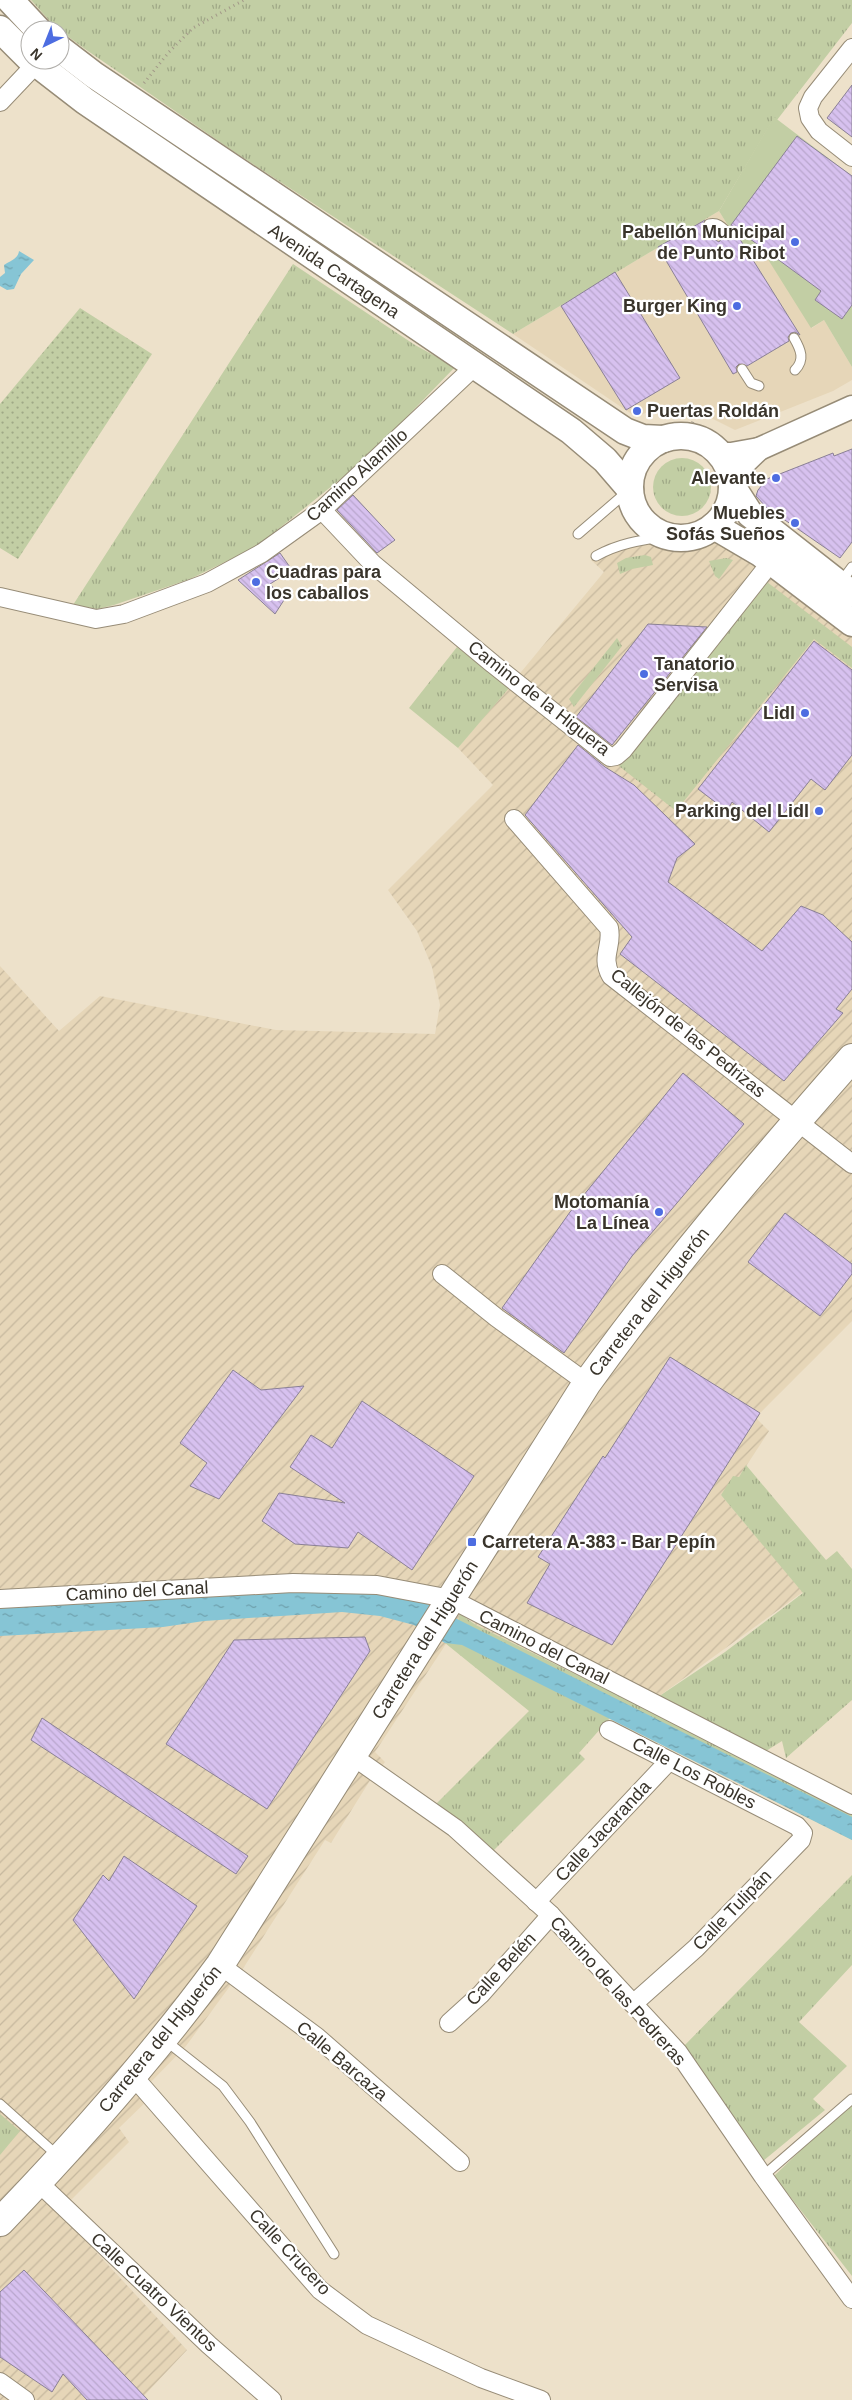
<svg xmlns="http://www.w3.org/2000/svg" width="852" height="2400" viewBox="0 0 852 2400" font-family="Helvetica,sans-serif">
<defs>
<pattern id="industrial-furrows" width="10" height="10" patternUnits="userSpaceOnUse" patternTransform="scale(1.25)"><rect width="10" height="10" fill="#e6d6b8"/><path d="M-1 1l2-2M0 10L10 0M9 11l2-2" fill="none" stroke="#c6b89e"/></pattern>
<pattern id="grass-tufts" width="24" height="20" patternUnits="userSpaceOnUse" patternTransform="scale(1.25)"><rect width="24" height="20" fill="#c2cea4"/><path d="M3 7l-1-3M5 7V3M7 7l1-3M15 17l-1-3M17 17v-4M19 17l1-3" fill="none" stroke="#9fa886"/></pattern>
<pattern id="park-dots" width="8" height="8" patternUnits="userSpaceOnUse" patternTransform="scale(1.25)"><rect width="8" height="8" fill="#c2cea4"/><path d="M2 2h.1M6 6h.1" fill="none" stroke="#9fa886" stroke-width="1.8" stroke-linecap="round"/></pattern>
<pattern id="water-ripples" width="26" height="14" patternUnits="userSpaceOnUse" patternTransform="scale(1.25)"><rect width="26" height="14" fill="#86c5d5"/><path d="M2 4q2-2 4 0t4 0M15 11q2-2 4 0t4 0" fill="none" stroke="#6fa1ad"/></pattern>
<pattern id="building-back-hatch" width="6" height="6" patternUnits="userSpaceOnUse" patternTransform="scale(1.25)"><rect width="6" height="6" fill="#d7c1ef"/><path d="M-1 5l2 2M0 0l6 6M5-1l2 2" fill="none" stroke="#b9a6cd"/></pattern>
</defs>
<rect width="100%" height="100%" fill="#ede1ca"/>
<polygon fill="#e6d6b8" points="719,211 750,261 764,252 812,328 824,320 852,367 852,380 833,391 735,430 699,412 695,404 664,405 636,417 513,334"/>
<polygon fill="url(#industrial-furrows)" points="714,526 852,623 852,1321 760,1413 757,1419 769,1431 739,1477 721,1495 803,1592 658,1697 651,1711 476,1625 465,1615 375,1752 385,1762 369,1782 331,1843 325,1840 244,1967 186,2046 149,2084 155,2093 119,2128 129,2142 59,2212 187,2350 140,2400 0,2400 0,966 59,1031 100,996 276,1030 435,1034 440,1005 432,967 417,931 388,890 493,785 458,748 604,572 591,560 596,556 668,536 684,538 700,535"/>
<g fill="url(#grass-tufts)">
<polygon points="31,0 852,0 852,23 777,120 774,118 719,211 513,334 233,151 85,49 55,27"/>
<polygon points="293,264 415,345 455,367 368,457 256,547 190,579 114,605 97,609 73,605"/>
<circle cx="682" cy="487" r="29"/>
<polygon points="645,555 651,557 653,565 632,569 620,574 617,563 626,558"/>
<polygon points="726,558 733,560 719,579 715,576 709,561"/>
<polygon points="767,582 852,647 852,668 814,639 676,811 619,766"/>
<polygon points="617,638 622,646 574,707 569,699"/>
<polygon points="457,647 509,688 458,748 409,708"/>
<polygon points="746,1465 826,1560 837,1551 852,1569 852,1700 786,1758 782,1741 766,1751 658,1697 725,1652 803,1593 721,1495 733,1476 739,1477"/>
<polygon points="460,1614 476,1625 852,1811 852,1840 610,1718 579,1753 585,1759 491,1853 433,1807 529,1711 445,1643 456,1627"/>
<polygon points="852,1875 852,1965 799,2022 847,2066 813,2099 825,2110 763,2161 681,2049"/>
<polygon points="852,2105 852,2276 774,2176 827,2125"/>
<polygon points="0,2114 20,2131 0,2155"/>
</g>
<polygon fill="url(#park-dots)" points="80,308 152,354 18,559 0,548 0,404"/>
<polygon fill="#c2cea4" points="774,117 852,176 852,367 824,320 811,328 764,253 750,261 719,211"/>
<g fill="url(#water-ripples)">
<path d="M19,251L34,260L21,274L14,289L7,290L0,286V277L5,273L4,265C10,261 18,259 19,251Z"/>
<polygon points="269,1589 363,1589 417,1599 852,1817 852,1840 462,1645 445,1643 414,1625 380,1616 342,1612 204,1621 163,1627 0,1636 0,1607"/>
</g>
<g fill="url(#building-back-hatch)" stroke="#8a8095">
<polygon points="852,85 852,137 827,118"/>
<polygon points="797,136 852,176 852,305 842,319 815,300 821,291 731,225"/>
<polygon points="705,220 703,225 706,230 710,230 710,237 719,242 722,238 729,240 734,237 731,225 800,335 795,332 791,333 788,337 789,341 747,366 739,364 736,367 737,372 733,374 658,247"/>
<polygon points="615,272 680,378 626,410 561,306"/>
<polygon points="852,449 852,542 840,558 766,507 756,496 758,490 767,479 833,453 834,456"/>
<polygon points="353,495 395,540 377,553 337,510"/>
<polygon points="280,553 292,570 270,584 284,600 275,614 238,580"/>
<polygon points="648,624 707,627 612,745 576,717"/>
<polygon points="814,641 852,670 852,755 825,790 811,779 769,832 732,802 727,811 698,789"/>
<polygon points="578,745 605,767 634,785 695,844 677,858 668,882 762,951 801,906 823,915 852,942 852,989 836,1009 843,1013 784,1081 620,954 632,937 525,815"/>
<polygon points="683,1073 744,1124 632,1256 564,1353 502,1308 570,1212"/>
<polygon points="785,1213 852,1264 852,1274 820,1316 748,1262"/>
<polygon points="670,1357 760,1413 612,1645 527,1603 550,1564 538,1557 603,1456 605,1458"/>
<polygon points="233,1370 261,1390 304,1386 219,1499 190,1486 207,1463 180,1443"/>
<polygon points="362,1401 474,1476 412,1570 358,1532 348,1548 295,1544 262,1521 279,1493 345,1503 290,1467 311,1435 332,1448"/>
<polygon points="365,1637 370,1651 267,1809 166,1744 234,1640"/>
<polygon points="42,1718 248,1856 236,1874 31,1740"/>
<polygon points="124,1856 197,1906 134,1999 73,1920 103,1875 109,1881"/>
<polygon points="24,2270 148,2400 87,2400 63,2374 52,2392 0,2357 0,2292"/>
</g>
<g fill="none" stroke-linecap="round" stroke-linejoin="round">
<defs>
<g id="service">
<path d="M709,224C718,222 722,227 728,233"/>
<polyline points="715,234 722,231 729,234"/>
<path d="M794,338C801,350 805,360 795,370"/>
<polyline points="742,369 751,383 759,386"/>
<polyline points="578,534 628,491"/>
<path d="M596,556C619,543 642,540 668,536"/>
<polyline points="841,582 852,567"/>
<polyline points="166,2041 223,2086 250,2122 334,2254"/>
<polyline points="0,2104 58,2156"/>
<polyline points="763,2176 852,2099"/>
</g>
<g id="minor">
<polyline points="852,48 813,97 808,108 810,118 819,131 852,157"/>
<polyline points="0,102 36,64"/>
<polyline points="322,510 373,564 493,664 610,757 616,756 623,750 772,561"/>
<polyline points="0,597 96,619 124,614 207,583 262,553 322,510 475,366"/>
<path d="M514,819L609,928C613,947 600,956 611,976L852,1164"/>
<polyline points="442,1274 497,1318 587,1383"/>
<polyline points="0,1599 293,1583 377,1585 451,1599 852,1805"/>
<polyline points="609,1730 797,1826 803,1833 801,1840 696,1948 633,2004"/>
<polyline points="351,1755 455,1828 551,1915 678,2052 763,2176 852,2299"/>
<polyline points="536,1902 669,1761"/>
<polyline points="220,1965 317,2037 460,2162"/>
<polyline points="449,2023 481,1994 551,1915"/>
<polyline points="133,2076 320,2290 367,2325 481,2378 541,2400"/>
<polyline points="38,2182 209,2345 272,2400"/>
<polyline points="0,2382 25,2400"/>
</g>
<g id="tertiary">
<polyline points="759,449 852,407"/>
<polyline points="719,454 731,454 759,449 731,476"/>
</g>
<g id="secondary">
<polyline points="10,0 38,30"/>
<polyline points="0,29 30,59"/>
<polyline points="60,49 94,75 625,431 643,438 663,439"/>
<polyline points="32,60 85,101 571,431 605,460 630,489"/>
<circle cx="681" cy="487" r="51"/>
<polyline points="732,486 750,514 852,594"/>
<polyline points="714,526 760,553 852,623"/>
</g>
<path id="primary" d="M0,2222C79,2140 153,2056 220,1965L587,1383C669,1269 760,1163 852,1058"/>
</defs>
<use href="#service" stroke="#978c77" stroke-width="11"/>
<use href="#minor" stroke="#978c77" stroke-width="20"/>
<use href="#tertiary" stroke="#978c77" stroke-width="25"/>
<use href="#secondary" stroke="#978c77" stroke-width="29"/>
<use href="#primary" stroke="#978c77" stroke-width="30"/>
<g stroke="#a29988" stroke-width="3" stroke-dasharray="1 4" stroke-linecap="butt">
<polyline points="144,83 169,52 193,28 244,0"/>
<polyline points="688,437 693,421 692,407"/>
</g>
<use href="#service" stroke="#fff" stroke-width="9"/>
<use href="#minor" stroke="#fff" stroke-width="18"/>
<use href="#tertiary" stroke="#fff" stroke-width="22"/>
<use href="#secondary" stroke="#fff" stroke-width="26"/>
<use href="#primary" stroke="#fff" stroke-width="28"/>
</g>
<g fill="#4d6de1" stroke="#fff" stroke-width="2">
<circle cx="795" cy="242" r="5"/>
<circle cx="737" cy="306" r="5"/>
<circle cx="637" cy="411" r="5"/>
<circle cx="776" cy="478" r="5"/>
<circle cx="795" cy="523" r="5"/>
<circle cx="256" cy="582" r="5"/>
<circle cx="644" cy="674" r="5"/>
<circle cx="805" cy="713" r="5"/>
<circle cx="819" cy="811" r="5"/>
<circle cx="659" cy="1212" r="5"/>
<rect x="467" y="1537" width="10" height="10" rx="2.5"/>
</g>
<g text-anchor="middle" stroke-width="4.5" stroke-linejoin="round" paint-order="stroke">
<g font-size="18" font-weight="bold" fill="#39342b" stroke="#fff" text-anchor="end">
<text x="785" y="238">Pabellón Municipal<tspan x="785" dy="21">de Punto Ribot</tspan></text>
<text x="727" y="312">Burger King</text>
<text x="647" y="417" text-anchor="start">Puertas Roldán</text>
<text x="766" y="484">Alevante</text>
<text x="785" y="519">Muebles<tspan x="785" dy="21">Sofás Sueños</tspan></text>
<text x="266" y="578" text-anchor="start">Cuadras para<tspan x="266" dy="21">los caballos</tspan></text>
<text x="654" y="670" text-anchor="start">Tanatorio<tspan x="654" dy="21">Servisa</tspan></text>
<text x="795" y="719">Lidl</text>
<text x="809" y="817">Parking del Lidl</text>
<text x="649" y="1208">Motomanía<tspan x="649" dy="21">La Línea</tspan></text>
<text x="482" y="1548" text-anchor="start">Carretera A-383 - Bar Pepín</text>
</g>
<g font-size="18" fill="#39342b" stroke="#fff">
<text transform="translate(334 271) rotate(34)" y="6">Avenida Cartagena</text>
<text transform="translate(357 475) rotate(-42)" y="6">Camino Alamillo</text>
<text transform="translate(539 698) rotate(38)" y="6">Camino de la Higuera</text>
<text transform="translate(688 1033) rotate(39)" y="6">Callejón de las Pedrizas</text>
<text transform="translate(649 1302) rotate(-52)" y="6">Carretera del Higuerón</text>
<text transform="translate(137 1591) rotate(-3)" y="6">Camino del Canal</text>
<text transform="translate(425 1640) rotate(-58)" y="6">Carretera del Higuerón</text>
<text transform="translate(544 1647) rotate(27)" y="6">Camino del Canal</text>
<text transform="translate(694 1773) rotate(27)" y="6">Calle Los Robles</text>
<text transform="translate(603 1831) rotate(-47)" y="6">Calle Jacaranda</text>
<text transform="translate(732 1910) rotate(-46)" y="6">Calle Tulipán</text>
<text transform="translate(501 1969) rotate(-47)" y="6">Calle Belén</text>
<text transform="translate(618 1991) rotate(48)" y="6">Camino de las Pedreras</text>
<text transform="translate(160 2039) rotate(-51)" y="6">Carretera del Higuerón</text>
<text transform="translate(342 2061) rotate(40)" y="6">Calle Barcaza</text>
<text transform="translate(290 2252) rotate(47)" y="6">Calle Crucero</text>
<text transform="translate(154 2292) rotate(43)" y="6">Calle Cuatro Vientos</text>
</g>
</g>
<g transform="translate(45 45) rotate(223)"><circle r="24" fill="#ffffff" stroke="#b0aeaa"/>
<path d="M0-4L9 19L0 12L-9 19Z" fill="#4d6de1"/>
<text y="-8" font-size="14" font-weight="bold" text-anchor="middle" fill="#39342b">N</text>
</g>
</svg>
